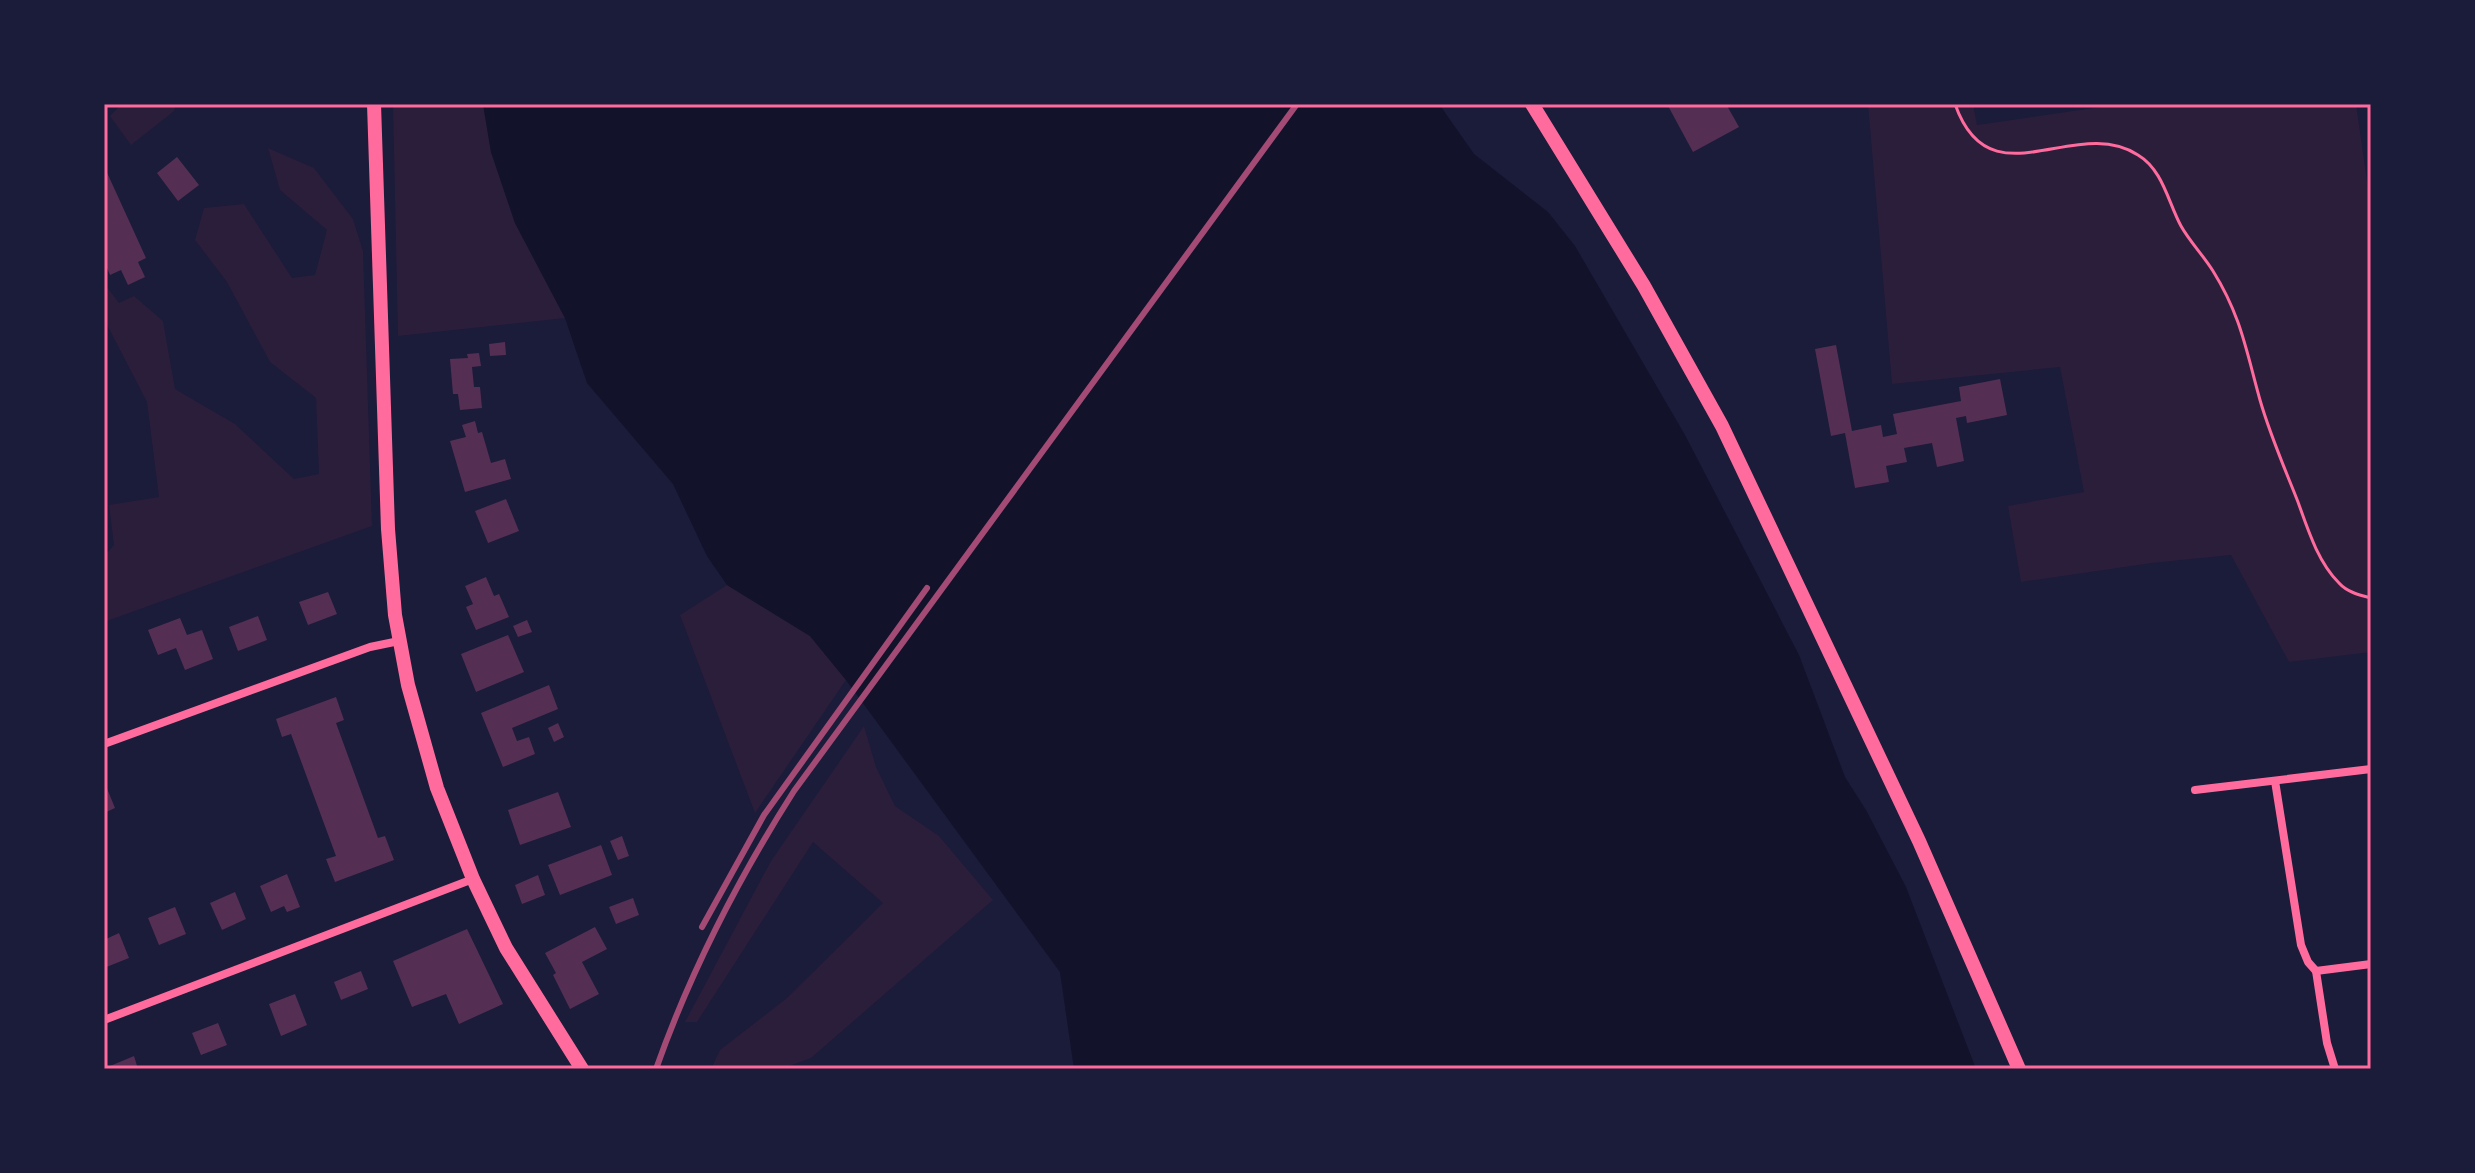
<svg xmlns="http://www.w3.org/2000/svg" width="2475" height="1173" viewBox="0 0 2475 1173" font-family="Karla,sans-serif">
<rect width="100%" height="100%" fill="#1b1b3a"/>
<g fill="#2a1e3b">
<polygon points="122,104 176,104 174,111 131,145 110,116"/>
<polygon points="393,104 483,104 491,152 515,223 565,318 398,336"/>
<polygon points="1868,104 1973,104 1977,125 2121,104 2356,104 2371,209 2371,652 2289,662 2231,555 2152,563 2021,582 2008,506 2084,492 2060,367 1892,384"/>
<polygon points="268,148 314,168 353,219 363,251 372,526 104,622 104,556 114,545 109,505 159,497 147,402 104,319 104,283 119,303 134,296 163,321 175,389 235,424 294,479 319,474 316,398 270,362 227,282 195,240 204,208 244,204 292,278 315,275 327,230 280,190"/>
<polygon points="727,585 810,636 846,680 755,813 680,615"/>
<polygon points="864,726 876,767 895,806 939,836 993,900 811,1058 781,1069 711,1069 720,1050 787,998 883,903 813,842 697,1022 685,1022 771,861"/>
</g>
<polygon fill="#12122b" points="483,104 1439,104 1474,154 1548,212 1575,246 1685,435 1799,655 1845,777 1866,810 1906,887 1976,1069 1074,1069 1060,972 846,680 810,636 727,585 707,556 673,484 587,383 565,318 515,223 491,152"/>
<g fill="#542f53">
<polygon points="1667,104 1726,104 1739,127 1693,152"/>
<polygon points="177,157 199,185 178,201 157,173"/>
<polygon points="104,166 146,258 138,262 145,277 128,285 121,270 110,275 104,261"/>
<polygon points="505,342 506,355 490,356 489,344"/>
<polygon points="1836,345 1852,431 1881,425 1883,437 1897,434 1893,414 1961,401 1959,387 2000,379 2007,415 1967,423 1966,416 1956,418 1964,461 1937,467 1932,443 1904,448 1907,462 1886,466 1889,482 1855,488 1845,433 1831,436 1815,349"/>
<polygon points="479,353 481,366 472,367 474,387 480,387 482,408 460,410 458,394 453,394 450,359 468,358 467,354"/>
<polygon points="475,421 478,433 482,432 491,463 505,459 511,479 465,492 450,441 466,437 462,425"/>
<polygon points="506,499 519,531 488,543 475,511"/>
<polygon points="486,577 494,596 499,594 509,617 476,630 466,607 473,604 465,586"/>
<polygon points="328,592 337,614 308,625 299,602"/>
<polygon points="258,616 267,640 238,651 229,627"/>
<polygon points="180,618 187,635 202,630 213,659 185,670 176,648 158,655 148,630"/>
<polygon points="527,620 532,632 518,637 513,626"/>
<polygon points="508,635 524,672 476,692 461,654"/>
<polygon points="549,685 558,709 512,728 517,741 529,737 535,754 503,767 481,713"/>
<polygon points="336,697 344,720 336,723 378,838 385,836 394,860 335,882 326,859 336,856 291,734 282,737 276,719"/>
<polygon points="558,723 564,737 554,742 548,728"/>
<polygon points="104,781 115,808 104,813"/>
<polygon points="558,792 571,827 520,845 508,810"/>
<polygon points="622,836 629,856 618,860 610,841"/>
<polygon points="601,845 612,875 560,895 548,865"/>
<polygon points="287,874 300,907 287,912 284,906 271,912 260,886"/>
<polygon points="538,875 545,895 522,904 515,885"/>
<polygon points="235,892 246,919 222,930 210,903"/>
<polygon points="633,898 639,915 616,924 609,907"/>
<polygon points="175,907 186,934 159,945 148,918"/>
<polygon points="595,927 607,949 582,962 599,994 570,1009 553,975 556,973 545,953"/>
<polygon points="467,929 503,1004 459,1024 446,994 412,1007 393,961"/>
<polygon points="119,933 129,958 104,968 104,940"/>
<polygon points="361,971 368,989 341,1000 334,982"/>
<polygon points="295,994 307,1025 281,1036 269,1004"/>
<polygon points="218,1023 227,1045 201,1055 192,1033"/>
<polygon points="134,1056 138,1069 111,1069 110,1066"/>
</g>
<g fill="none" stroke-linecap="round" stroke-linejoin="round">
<path stroke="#ff6b9d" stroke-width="3" d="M1955,104C1990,204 2075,114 2138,155C2163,170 2168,202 2181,226C2190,242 2203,255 2213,271C2241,316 2246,350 2260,400C2270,435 2285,469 2298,502C2308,530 2318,562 2339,583C2347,592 2359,595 2371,598"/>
<g stroke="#ff6b9d" stroke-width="8">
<polyline points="104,744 370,647 399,641"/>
<polyline points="2275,781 2301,945 2308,962 2316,971 2327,1043 2335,1069"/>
<polyline points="2195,790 2371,769"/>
<polyline points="2316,971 2371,964"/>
<polyline points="104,1020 473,879"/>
</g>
<polyline stroke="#ff6b9d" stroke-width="14" points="1532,104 1644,286 1722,426 1919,841 2019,1069"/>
<polyline stroke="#ff6b9d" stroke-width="14" points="374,104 388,529 395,615 408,685 437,788 473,879 506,948 582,1069"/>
<g stroke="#a44b75" stroke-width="6">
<polyline points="702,927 764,815 927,588"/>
<path d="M656,1069C691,970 738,879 794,791L1297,104"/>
</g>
</g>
<rect width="2475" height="1173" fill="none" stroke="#1b1b3a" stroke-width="212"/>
<rect x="106" y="106" width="2263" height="961" fill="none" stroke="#ff6b9d" stroke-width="3"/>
</svg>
